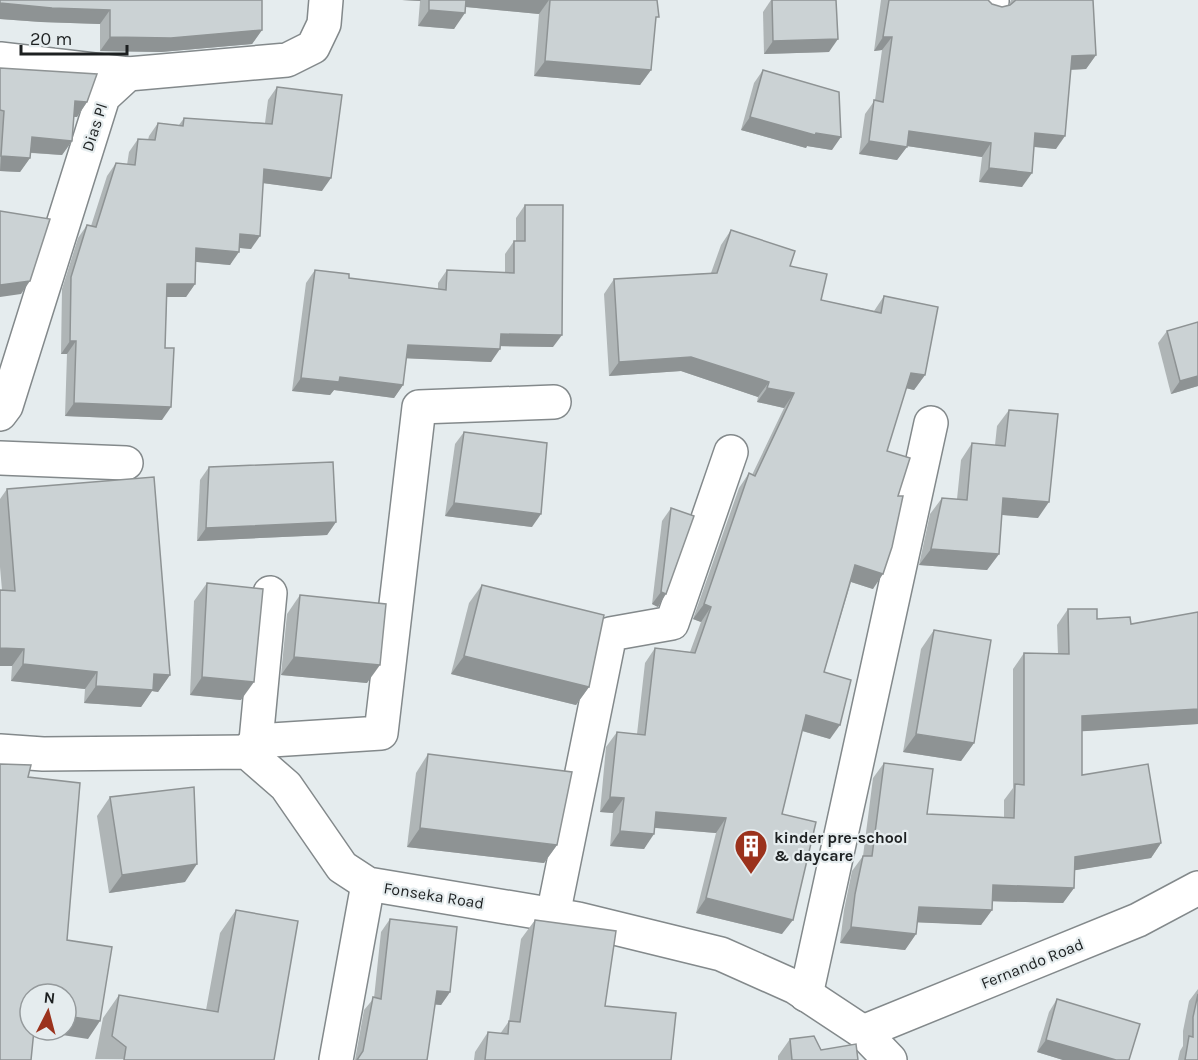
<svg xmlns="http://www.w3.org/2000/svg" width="1198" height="1060" viewBox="0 0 1198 1060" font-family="Karla,sans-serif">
<rect width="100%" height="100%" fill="#e5ecee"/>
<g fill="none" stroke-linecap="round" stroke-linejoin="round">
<defs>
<g id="minor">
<polyline points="992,2 992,0"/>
<polyline points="0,59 128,74"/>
<polyline points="0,414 6,406 103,97 128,74 287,60 313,47 324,24 326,0"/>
<polyline points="0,458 126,463"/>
<polyline points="256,741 270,593"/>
<polyline points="0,751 43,754 247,752 286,786 342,867 368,884 578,919 721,954 795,987 863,1032 890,1060"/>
<polyline points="247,752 256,741 381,733 419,407 554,402"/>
<polyline points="553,915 610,634 672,623 731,452"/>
<polyline points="806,995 931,423"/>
<polyline points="863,1032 1138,920 1198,888"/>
<polyline points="336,1060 368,884"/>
</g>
</defs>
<use href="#minor" stroke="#83898b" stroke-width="36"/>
<use href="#minor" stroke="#fff" stroke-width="33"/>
</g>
<g fill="#afb5b6">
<polygon points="0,0 264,3 262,3 262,30 252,44 161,52 100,51 100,24 41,22 0,19"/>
<polygon points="402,0 657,0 651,70 640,85 534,76 539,14 466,7 454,29 418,26 420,1"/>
<polygon points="771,0 836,0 829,52 764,54 763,12"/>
<polygon points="881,0 988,0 992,4 1002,7 1009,5 1011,0 1093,0 1096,55 1086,69 1071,70 1056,149 1034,147 1022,187 979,182 982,157 907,146 897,160 859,154 865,114 875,100 882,50 874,51"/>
<polygon points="0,68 87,102 77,117 74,117 72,141 62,155 31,153 30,158 20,172 0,171"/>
<polygon points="763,70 832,150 807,146 806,148 741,130 754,83"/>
<polygon points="277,87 322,191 263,183 251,249 239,248 230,265 196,262 195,284 186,297 167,297 162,420 65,416 67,354 61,354 62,289 78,238 87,225 91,226 107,176 116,163 127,165 129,152 138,139 148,140 149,136 158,123 179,125 184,118 265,123 268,100"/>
<polygon points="525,205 553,347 500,346 491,362 406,358 403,385 394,398 334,390 330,395 292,391 306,283 315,270 349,278 438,289 438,283 447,270 505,273 505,254 514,241 516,241 516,218"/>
<polygon points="731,230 790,266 821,300 874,311 884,296 925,375 914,390 906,388 887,451 898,496 873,589 851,582 824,672 830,739 802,731 782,814 782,934 696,913 716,833 655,828 644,849 610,846 613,813 600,812 606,747 617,732 637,734 645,663 655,648 690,652 701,622 693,619 739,488 749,473 752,475 784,408 757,402 758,397 681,371 609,376 604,294 614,279 711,273 721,245"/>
<polygon points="1167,331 1198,386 1171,394 1158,343"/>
<polygon points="1009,410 1038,518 1002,515 999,554 987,570 919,565 930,514 942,498 957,499 961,460 972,443 995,445 997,426"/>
<polygon points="464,432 532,527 445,516 455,444"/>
<polygon points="209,467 336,522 327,535 197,541 200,480"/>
<polygon points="7,489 170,675 158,692 152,691 141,707 84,703 85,689 11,681 12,666 0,666 0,590 2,590 0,567 0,499"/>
<polygon points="671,508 694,516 658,607 652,604 662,521"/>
<polygon points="207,583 241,700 190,695 194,601"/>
<polygon points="482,585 589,687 576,705 451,674 469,603"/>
<polygon points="300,595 367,683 281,675 287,614"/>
<polygon points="1068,609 1097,619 1131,624 1198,612 1198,724 1082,731 1082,775 1161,843 1151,858 1075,870 1074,888 1063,903 992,901 992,910 981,925 917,922 916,934 905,950 840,943 844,910 852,871 863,856 873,778 884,763 927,814 1004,817 1004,800 1013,788 1013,669 1024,653 1058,654 1057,625"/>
<polygon points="934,630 974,743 961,761 903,752 921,649"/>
<polygon points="428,754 557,845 544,863 407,847 416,773"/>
<polygon points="110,797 185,882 109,893 97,816"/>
<polygon points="236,910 274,1060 95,1059 103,1018 119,995 206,1010 220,933"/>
<polygon points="390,919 450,992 441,1005 435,1004 427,1060 355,1060 364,1010 374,998 381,932"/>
<polygon points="535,920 605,1006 671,1060 474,1060 475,1052 488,1032 500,1034 509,1021 521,939"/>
<polygon points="1198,989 1198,1060 1178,1060 1180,1051 1183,1046 1183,1031 1189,1001"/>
<polygon points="1057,999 1129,1060 1063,1060 1037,1052 1049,1012"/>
<polygon points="790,1039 821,1050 858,1060 778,1060 778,1056"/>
</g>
<g fill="#8e9394">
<polygon points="402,0 421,0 420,1"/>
<polygon points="461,0 549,0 539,14 456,6"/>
<polygon points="0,3 110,10 100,24 41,22 0,19"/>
<polygon points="429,10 465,13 454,29 418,26"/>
<polygon points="262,30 252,44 161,52 100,51 110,37"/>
<polygon points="883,37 892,37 882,50 874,51"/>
<polygon points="838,39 829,52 764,54 773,41"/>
<polygon points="1096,55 1086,69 1063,70 1072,56"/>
<polygon points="545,61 651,70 640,85 534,76"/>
<polygon points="75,101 87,102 77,117 65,116"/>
<polygon points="750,117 816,133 841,137 832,150 807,146 806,148 741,130"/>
<polygon points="909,131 991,143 982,157 900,145"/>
<polygon points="1035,133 1065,136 1056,149 1026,146"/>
<polygon points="32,137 72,141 62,155 22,152"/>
<polygon points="869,141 907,147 897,160 859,154"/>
<polygon points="1,156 30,158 20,172 0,171"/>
<polygon points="989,168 1032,173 1022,187 979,182"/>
<polygon points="264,169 331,178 322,191 255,182"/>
<polygon points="240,234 260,236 251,249 231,247"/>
<polygon points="196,248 239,252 230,265 187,261"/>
<polygon points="30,281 21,294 0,297 0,285"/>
<polygon points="167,284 195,284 186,297 158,297"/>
<polygon points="501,334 562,335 553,347 492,346"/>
<polygon points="70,341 76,341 67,354 61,354"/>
<polygon points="408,345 500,349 491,362 399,358"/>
<polygon points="691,357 769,382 758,397 681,371 609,376 619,362"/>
<polygon points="911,373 925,375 914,390 901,387"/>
<polygon points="1198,376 1198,386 1171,394 1180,381"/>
<polygon points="340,377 403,385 394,398 334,390 330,395 292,391 301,378"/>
<polygon points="767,388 794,393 784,408 757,402"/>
<polygon points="74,403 171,407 162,420 65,416"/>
<polygon points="1003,498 1049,502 1038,518 992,514"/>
<polygon points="454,503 541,514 532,527 445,516"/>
<polygon points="336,522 327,535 197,541 206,528"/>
<polygon points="931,549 999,554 987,570 919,565"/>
<polygon points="855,565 883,574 873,589 845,580"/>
<polygon points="661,592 666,594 658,607 652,604"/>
<polygon points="704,604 711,607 701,622 693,619"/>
<polygon points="0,648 24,649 12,666 0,666"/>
<polygon points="464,656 589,687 576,705 451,674"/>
<polygon points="294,657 380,665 367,683 281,675"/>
<polygon points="23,664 97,672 85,689 11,681"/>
<polygon points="154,674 170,675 158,692 152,691 141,707 84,703 96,686"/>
<polygon points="202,677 254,682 241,700 190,695"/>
<polygon points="1198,709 1198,724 1071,732 1082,716"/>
<polygon points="806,715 840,725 830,739 796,729"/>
<polygon points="916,734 974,743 961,761 903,752"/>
<polygon points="610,797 624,798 613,813 600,812"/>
<polygon points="656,812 726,818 716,833 646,827"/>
<polygon points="420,828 557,845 544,863 407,847"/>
<polygon points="620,831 654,834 644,849 610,846"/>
<polygon points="1161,843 1151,858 1064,872 1075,857"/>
<polygon points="197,864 185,882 109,893 122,875"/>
<polygon points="993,885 1074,888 1063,903 982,901"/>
<polygon points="706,898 793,920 782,934 696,913"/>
<polygon points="919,907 992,910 981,925 908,922"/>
<polygon points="851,927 916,934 905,950 840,943"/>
<polygon points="437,991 450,992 441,1005 428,1004"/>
<polygon points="66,1016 100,1021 88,1039 24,1029 66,1030"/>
<polygon points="1046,1040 1116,1060 1063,1060 1037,1052"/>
</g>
<g fill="#cbd2d4" stroke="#8e9394" stroke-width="1.5">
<polygon points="0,0 262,0 262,30 171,38 110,37 110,10 52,8 0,3"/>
<polygon points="429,0 466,0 465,13 429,10"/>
<polygon points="550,0 657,0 659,17 656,17 651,70 545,61"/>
<polygon points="772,0 836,0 838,39 773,41"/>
<polygon points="889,0 988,0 992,4 1002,7 1010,5 1016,0 1093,0 1096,55 1072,56 1065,136 1035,133 1032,173 989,168 991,143 909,131 907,147 869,141 874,100 883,102 892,37 883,37"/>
<polygon points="0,68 97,74 87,102 75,101 72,141 32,137 30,158 1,156 4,111 0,110"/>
<polygon points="763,70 839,92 841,137 816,133 815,135 750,117"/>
<polygon points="277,87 342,95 331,178 264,169 260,236 240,234 239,252 196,248 195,284 167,284 165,348 174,348 171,407 74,403 76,341 70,341 71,277 87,225 96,227 116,163 135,165 138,139 155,140 158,123 183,126 184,118 272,124"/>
<polygon points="525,205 563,205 562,335 501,334 500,349 408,345 403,385 340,377 339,382 301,378 315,270 349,274 349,278 446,290 447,270 514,273 514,241 525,241"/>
<polygon points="0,211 50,219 30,281 0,285"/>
<polygon points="731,230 795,251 790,266 827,274 821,300 881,313 884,296 938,307 925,375 911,373 887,451 910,458 898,496 903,496 892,547 883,574 855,565 824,672 851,680 840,725 806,715 782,814 816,822 793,920 706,898 726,818 656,812 654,834 620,831 624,798 610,797 617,732 645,735 655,648 695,653 711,607 704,604 749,473 755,476 794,393 767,388 769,382 691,357 619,362 614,279 717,273"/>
<polygon points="1198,322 1198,376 1180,381 1167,331"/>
<polygon points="1009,410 1058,414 1049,502 1003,498 999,554 931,549 942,498 967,500 972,443 1005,446"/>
<polygon points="464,432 547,443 541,514 454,503"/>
<polygon points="333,462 336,522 206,528 209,467"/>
<polygon points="154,477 170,675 154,674 153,690 96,686 97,672 23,664 24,649 0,648 0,590 15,591 7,489"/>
<polygon points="671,508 694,516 666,594 661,592"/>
<polygon points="207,583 263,589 254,682 202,677"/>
<polygon points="482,585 604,615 589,687 464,656"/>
<polygon points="300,595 386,604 380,665 294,657"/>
<polygon points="1068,609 1097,609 1097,619 1130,617 1131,624 1198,612 1198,709 1082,716 1082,775 1148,764 1161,843 1075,857 1074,888 993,885 992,910 919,907 916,934 851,927 855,894 863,856 872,856 884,763 933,769 927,814 1014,818 1015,784 1024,785 1024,653 1069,654"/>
<polygon points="934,630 991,640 974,743 916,734"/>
<polygon points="428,754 572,772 557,845 420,828"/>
<polygon points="0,764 31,765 28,777 80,783 67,940 112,947 100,1021 66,1016 66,994 30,994 30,1030 34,1030 31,1060 0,1060"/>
<polygon points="194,787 197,864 122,875 110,797"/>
<polygon points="236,910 298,921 274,1060 124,1060 126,1047 112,1036 119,995 218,1012"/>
<polygon points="390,919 457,927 450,992 437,991 427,1060 357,1060 363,1051 373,997 381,999"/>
<polygon points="535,920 616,931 605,1006 676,1013 671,1060 485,1060 488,1032 508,1034 509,1021 520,1022"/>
<polygon points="1198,994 1198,1060 1185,1060 1189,1036 1193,1037 1193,1017"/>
<polygon points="1057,999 1140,1024 1129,1060 1116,1060 1046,1040"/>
<polygon points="814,1036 821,1050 856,1044 858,1060 792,1060 790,1039"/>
</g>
<defs>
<symbol id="building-pin" viewBox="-11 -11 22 30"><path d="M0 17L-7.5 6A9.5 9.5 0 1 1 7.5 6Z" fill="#9b321c" stroke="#e5ecee"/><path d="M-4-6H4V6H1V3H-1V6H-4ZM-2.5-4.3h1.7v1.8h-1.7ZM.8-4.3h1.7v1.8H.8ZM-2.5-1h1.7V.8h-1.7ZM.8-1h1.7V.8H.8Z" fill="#fff"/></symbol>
</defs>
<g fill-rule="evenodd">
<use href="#building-pin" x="732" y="827" width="38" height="52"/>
</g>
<g text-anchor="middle" stroke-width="4.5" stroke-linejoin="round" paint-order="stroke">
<g font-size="16" fill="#1d2021" stroke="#e5ecee">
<text transform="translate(94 127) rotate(-72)" y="6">Dias Pl</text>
<text transform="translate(434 895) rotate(9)" y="6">Fonseka Road</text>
<text transform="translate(1032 963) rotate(-22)" y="6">Fernando Road</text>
</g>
<g font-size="16" font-weight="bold" fill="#1d2021" stroke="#e5ecee" text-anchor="start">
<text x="774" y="843">kinder pre-school<tspan x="774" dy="18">&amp; daycare</tspan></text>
</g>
</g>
<g transform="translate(48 1012) rotate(6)"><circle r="28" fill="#e5ecee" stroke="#959a9c" stroke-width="1.5"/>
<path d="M0-4.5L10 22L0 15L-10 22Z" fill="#9b321c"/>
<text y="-9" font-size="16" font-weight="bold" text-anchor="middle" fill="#1d2021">N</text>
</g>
<path d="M21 45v9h106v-9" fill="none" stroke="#1d2021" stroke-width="3"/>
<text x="30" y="45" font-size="18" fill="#1d2021" stroke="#e5ecee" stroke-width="4.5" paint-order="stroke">20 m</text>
</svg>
